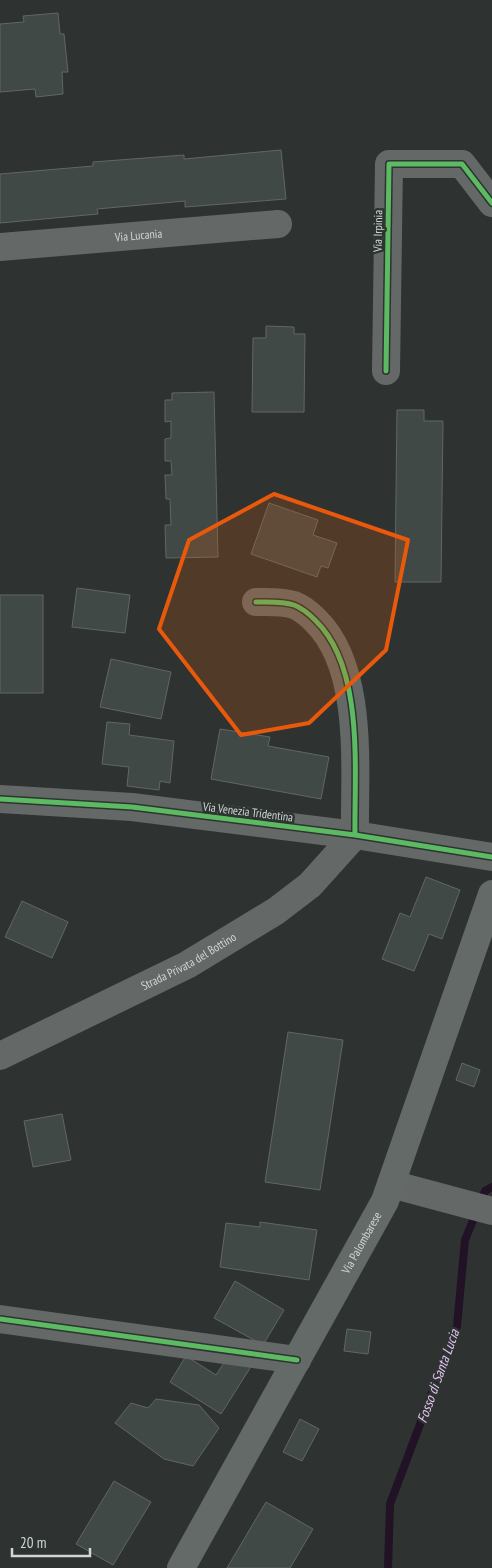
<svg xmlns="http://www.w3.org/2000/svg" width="492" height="1568" viewBox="0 0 492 1568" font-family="'PT Sans Narrow',sans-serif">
<rect width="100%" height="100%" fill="#2e3331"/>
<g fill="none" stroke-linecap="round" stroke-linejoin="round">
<polyline stroke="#211226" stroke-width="8" points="388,1568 390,1504 457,1326 465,1240 485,1191 492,1187"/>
</g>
<g fill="#404945" stroke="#626665">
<polygon points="58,13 60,34 64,34 68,72 62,72 63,94 36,97 35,89 0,92 0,24 24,22 23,16"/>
<polygon points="281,150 286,199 185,207 185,201 97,209 98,214 0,223 0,174 93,166 93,162 184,155 184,159"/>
<polygon points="266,326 294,327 294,334 305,334 304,412 252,412 253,338 266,338"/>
<polygon points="214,392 218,557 166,558 165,525 171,525 170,499 166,499 165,475 172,475 171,461 165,461 165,439 171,438 171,421 165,422 165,400 172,400 172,393"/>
<polygon points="397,410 424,410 424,421 443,421 441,582 395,582"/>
<polygon points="269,503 318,520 313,535 337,543 328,568 321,566 317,577 251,554"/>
<polygon points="77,588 130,595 125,633 72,627"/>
<rect x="0" y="595" width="43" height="98"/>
<polygon points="111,659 171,672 161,719 100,707"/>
<polygon points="107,722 130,724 129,735 174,741 170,783 160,781 159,790 127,786 129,767 102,764"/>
<polygon points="220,729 270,737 268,746 329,757 321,799 211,779"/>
<polygon points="426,877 460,890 442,939 429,934 414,971 382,959 400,913 410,917"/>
<polygon points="22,901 68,922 52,958 5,937"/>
<polygon points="288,1032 343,1040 320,1190 265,1182"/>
<polygon points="462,1063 480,1070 474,1087 456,1080"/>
<polygon points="62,1114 71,1160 33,1167 24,1121"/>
<polygon points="260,1222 317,1230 309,1280 220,1267 226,1223 260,1227"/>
<polygon points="235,1281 284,1310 263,1345 214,1318"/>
<polygon points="347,1329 371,1332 368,1354 344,1351"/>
<polygon points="231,1352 252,1365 221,1414 170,1382 186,1356 216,1375"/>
<polygon points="156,1399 199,1405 219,1428 193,1466 164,1459 115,1423 131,1403 148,1408"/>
<polygon points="300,1419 319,1429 302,1461 283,1452"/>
<polygon points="114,1481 151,1502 113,1565 76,1544"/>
<polygon points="266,1502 313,1529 290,1568 227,1568"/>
</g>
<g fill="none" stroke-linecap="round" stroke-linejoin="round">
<g stroke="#646967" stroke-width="28">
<path id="s1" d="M0,247L278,224"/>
<polyline points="386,371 389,164 462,164 492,203"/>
<polyline points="0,799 132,807 355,835 492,857"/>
<path id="s2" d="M0,1056L187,965L276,911L310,885L355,835C354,771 365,668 315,620C309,614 302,608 294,605C282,601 268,602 256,602"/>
<polyline points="391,1184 492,1211"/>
<polyline points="0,1319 297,1360"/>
</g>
<path stroke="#646a67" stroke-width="28" id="s3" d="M181,1568L385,1201L492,894"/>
<defs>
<g id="cycleway">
<polyline points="386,371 389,164 462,164 492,203"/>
<path d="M256,602C268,602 282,601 294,605C302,608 309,614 315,620C365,668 354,771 355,835"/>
<polyline points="0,799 132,807 355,835 492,857"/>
<polyline points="0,1319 297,1360"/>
</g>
</defs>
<use href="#cycleway" stroke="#2d3431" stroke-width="8"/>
<use href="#cycleway" stroke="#5cba63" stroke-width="5"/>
</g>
<path fill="#e8590c" fill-opacity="0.2" stroke="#e8590c" stroke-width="4" stroke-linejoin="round" d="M274,494L408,540L386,650L309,723L241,735L159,629L189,540Z"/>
<g text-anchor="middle" stroke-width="5" stroke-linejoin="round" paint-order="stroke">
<g font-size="12" fill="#d1d6d4" stroke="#2d3431">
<text transform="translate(378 231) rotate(-89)" y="4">Via Irpinia</text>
<text dy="4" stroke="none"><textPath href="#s1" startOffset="139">Via Lucania</textPath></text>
<text transform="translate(248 812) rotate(7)" y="4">Via Venezia Tridentina</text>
<text dy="4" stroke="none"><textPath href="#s2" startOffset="211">Strada Privata del Bottino</textPath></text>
<text dy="4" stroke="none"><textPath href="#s3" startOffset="372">Via Palombarese</textPath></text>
</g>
<g font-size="14" font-style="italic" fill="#e5c0f0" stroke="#2d3431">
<text transform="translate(438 1376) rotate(-70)" y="5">Fosso di Santa Lucia</text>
</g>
</g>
<path d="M12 1548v8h78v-8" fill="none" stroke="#d1d6d4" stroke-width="2.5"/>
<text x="20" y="1548" font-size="15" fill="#d1d6d4" stroke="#2d3431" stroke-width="4" paint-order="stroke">20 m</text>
</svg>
